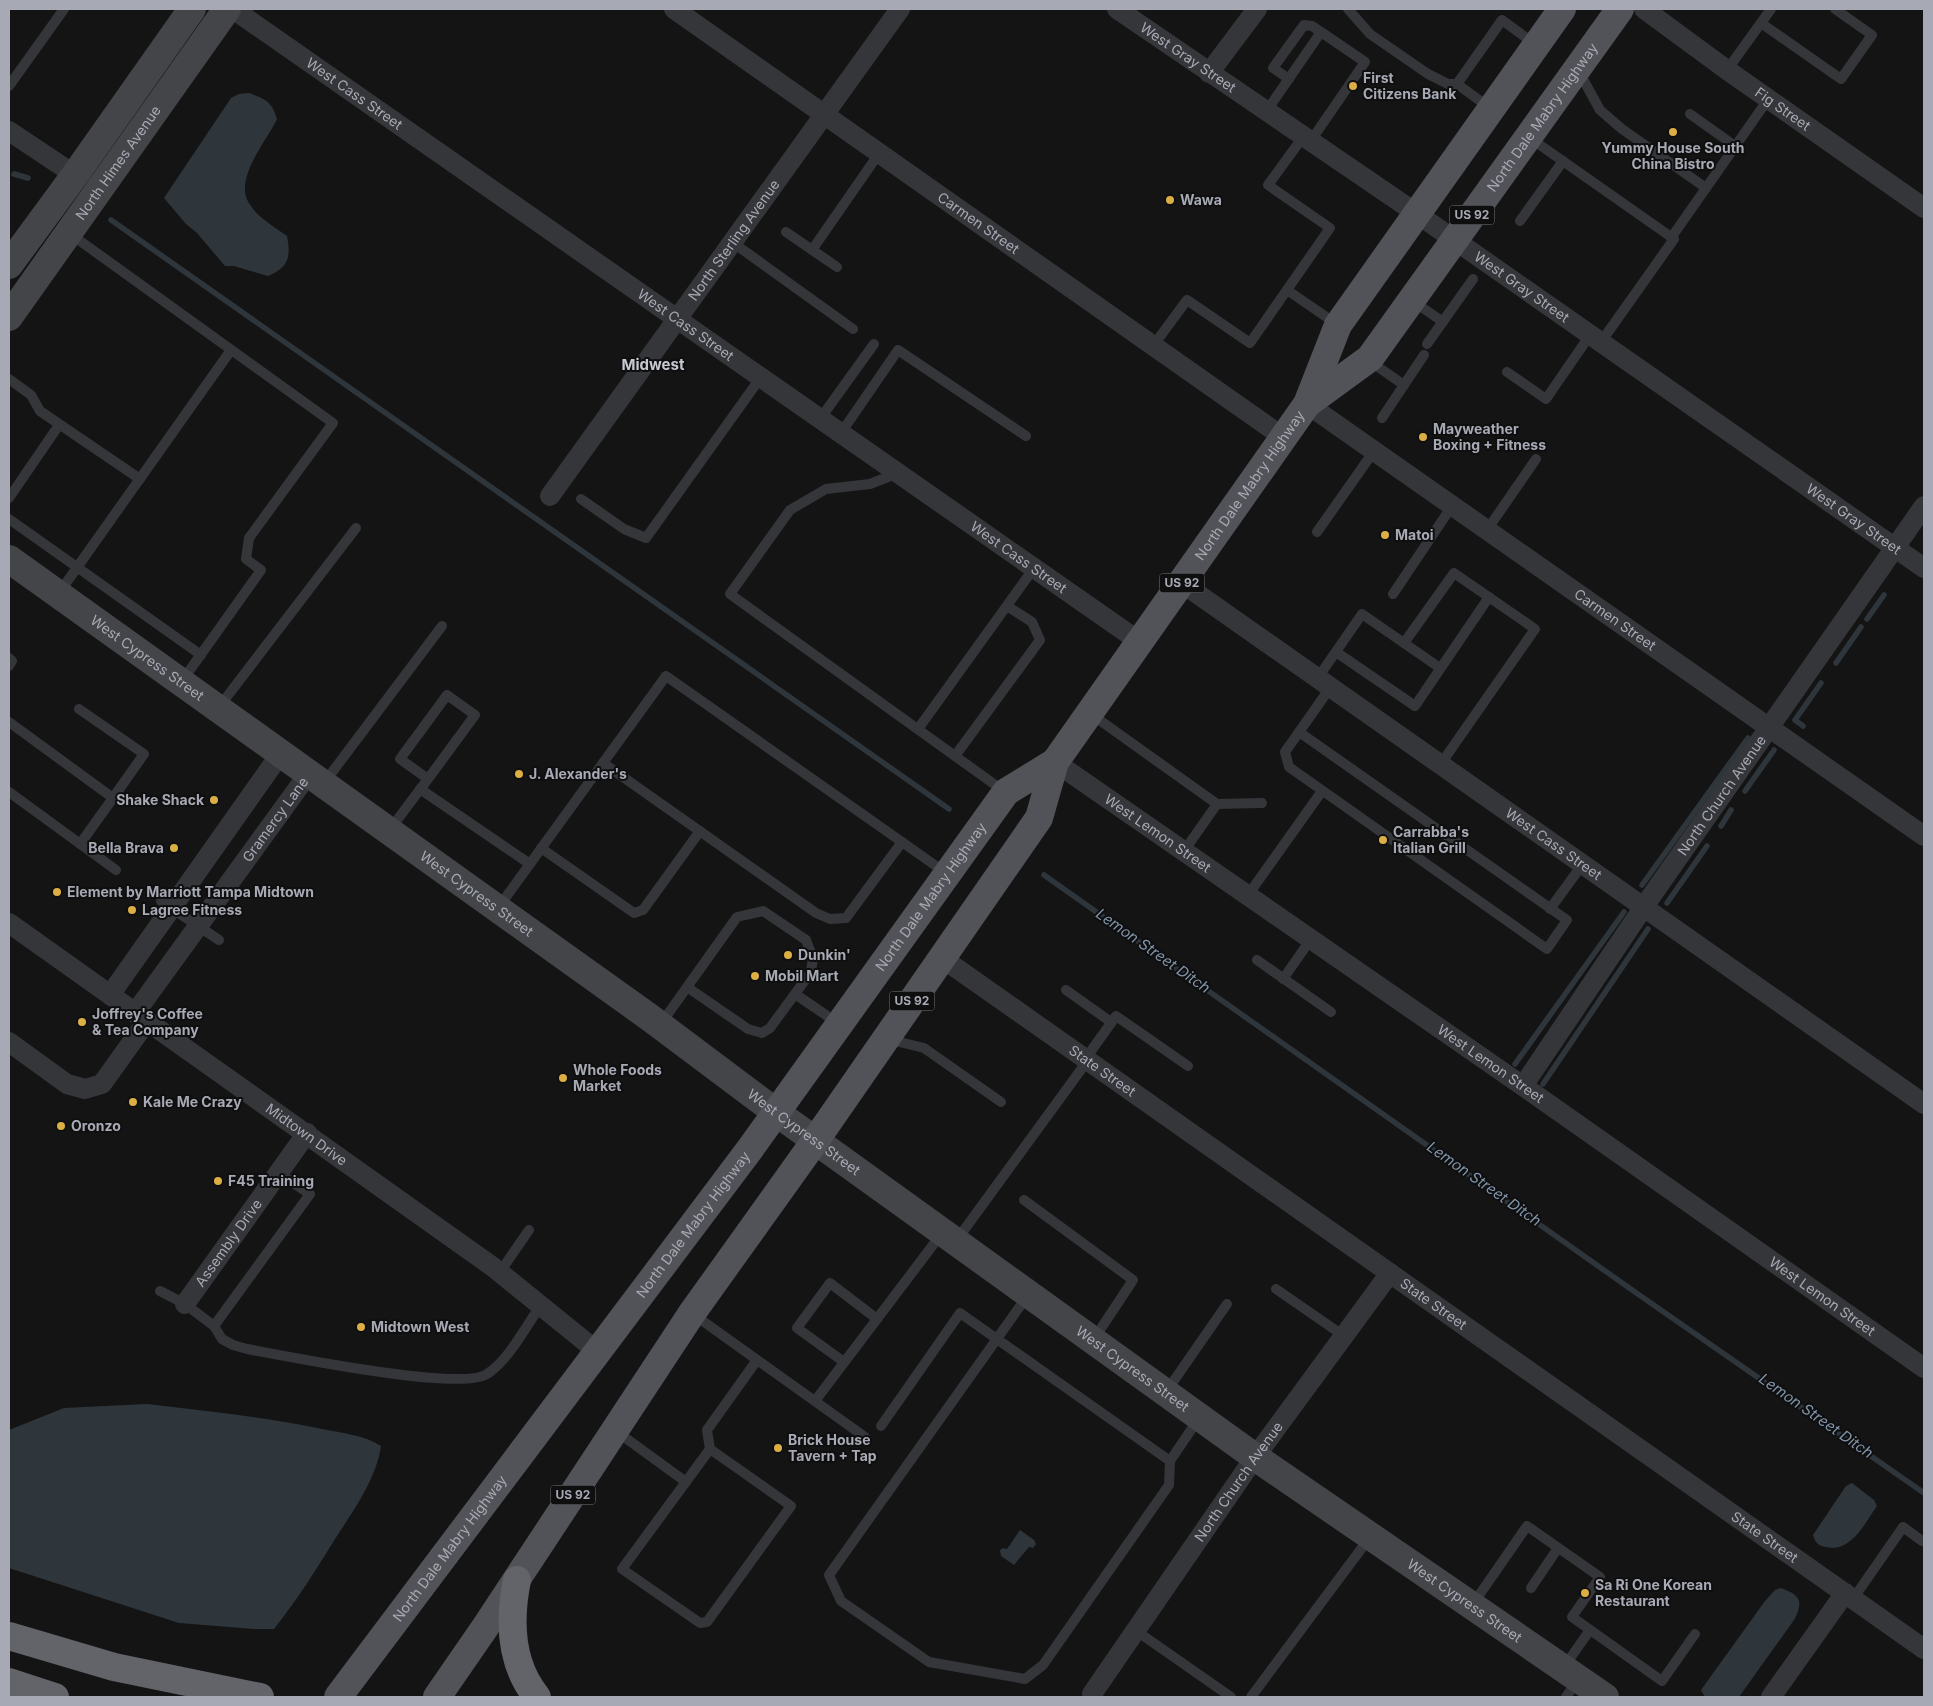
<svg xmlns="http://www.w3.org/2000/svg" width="1933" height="1706" viewBox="0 0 1933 1706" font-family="Inter,sans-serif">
<rect width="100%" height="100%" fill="#141415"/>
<g fill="#2e363c">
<path d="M249,93C265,99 272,101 277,119C266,142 231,182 251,206C260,219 275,227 287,236C291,257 289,267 268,276L234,266H225L197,233L186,224L164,198L231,98L239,94Z"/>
<path d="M147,1404C207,1411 263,1417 322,1429C342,1433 364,1435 381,1446C376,1480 353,1511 335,1539C316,1570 297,1600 274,1629H254L179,1623L9,1568V1430L64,1408Z"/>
<path d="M1852,1483L1874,1500L1877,1506C1865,1523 1851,1553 1826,1547C1818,1546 1815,1542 1813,1535L1846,1486Z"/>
<polygon points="1020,1530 1034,1540 1036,1544 1033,1548 1029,1547 1014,1565 1001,1556 1000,1550 1003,1548 1007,1549"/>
<path d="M1781,1588C1800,1595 1804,1601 1794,1620L1739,1697H1705L1701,1690L1765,1601L1775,1590Z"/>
</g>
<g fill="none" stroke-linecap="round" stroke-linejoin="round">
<g stroke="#2e363c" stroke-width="5.5">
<polyline points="14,174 28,178"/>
<polyline points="111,220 949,809"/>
<polyline points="1867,619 1884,595"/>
<polyline points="1836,663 1861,627"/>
<polyline points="1803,726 1795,720 1821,683"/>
<polyline points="1745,791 1774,750"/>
<polyline points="1721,826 1731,810"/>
<polyline points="1044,875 1635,1292 1924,1493"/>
<polyline points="1642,885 1748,738"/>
<polyline points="1667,903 1707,846"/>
<polyline points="1515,1064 1624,912"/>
<polyline points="1543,1084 1648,929"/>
</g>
<g stroke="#35363a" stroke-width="10">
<polyline points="1348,9 1370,34 1428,74 1448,84 1457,84 1490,108"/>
<polyline points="1761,23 1841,79 1872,35 1835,9"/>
<polyline points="1578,70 1600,110 1622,129 1706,188 1769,98"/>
<polyline points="1727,70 1771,9"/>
<polyline points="1289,79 1273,68 1304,25 1312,26 1321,32"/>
<polyline points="1457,84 1502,20 1536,45"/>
<polyline points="9,86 64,9"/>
<polyline points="1266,112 1321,32 1365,62 1310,142"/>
<polyline points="1690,114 1735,146"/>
<polyline points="1530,138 1674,239 1601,342"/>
<polyline points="1520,221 1563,161"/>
<polyline points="786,232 837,267"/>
<polyline points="69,233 333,423 249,538 246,559 261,570 182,681"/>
<polyline points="1671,238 1706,188"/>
<polyline points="732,242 853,329"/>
<polyline points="812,250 880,152"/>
<polyline points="1287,290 1338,325"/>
<polyline points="1413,301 1443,322"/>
<polyline points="1427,344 1473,279"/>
<polyline points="1153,346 1187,300 1250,343 1330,228 1268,185 1303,137"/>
<polyline points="1368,360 1404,385"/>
<polyline points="1507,372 1546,399 1590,335"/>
<polyline points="9,379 31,395 40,411 140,479"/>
<polyline points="1382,418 1424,355"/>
<polyline points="820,419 874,344"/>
<polyline points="841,433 898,350 1026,436"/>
<polyline points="898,473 870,484 826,489 790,510 730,594 1005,792"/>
<polyline points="9,498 59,425"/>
<polyline points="581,499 624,529 646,538 761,377"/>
<polyline points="9,519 201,655"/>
<polyline points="1487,530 1536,459"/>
<polyline points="1317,532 1374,451"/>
<polyline points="59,593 231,350"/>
<polyline points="1393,594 1452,506"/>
<polyline points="1404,643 1454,573 1535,629 1440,765"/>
<polyline points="1336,652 1415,706 1489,597"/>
<polyline points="9,658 12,661 9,666"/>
<polyline points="1317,679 1362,614 1440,668"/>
<polyline points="219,707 356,528"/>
<polyline points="1091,714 1217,804 1262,803"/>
<polyline points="9,722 113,798 144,754 79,709"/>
<polyline points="918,729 1034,568"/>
<polyline points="1299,732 1567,920 1547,949 1289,767 1285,752 1330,688"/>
<polyline points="955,756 1040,640 1032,622 1007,606"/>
<polyline points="603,763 816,913 830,919 846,918 902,842"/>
<polyline points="324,783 442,626"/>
<polyline points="420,789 530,864"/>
<polyline points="9,792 116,870"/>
<path d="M390,830C402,813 415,796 428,779L475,715L447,695L400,759L428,779"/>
<polyline points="80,844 113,798"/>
<polyline points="541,848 634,913 643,910 700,831"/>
<polyline points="1184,851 1217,804"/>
<polyline points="1248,895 1322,791"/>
<polyline points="161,901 219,940"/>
<polyline points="498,908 666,676 946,873"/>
<polyline points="1550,909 1582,865"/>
<polyline points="1257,960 1331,1012"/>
<polyline points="1283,979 1311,939"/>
<polyline points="1066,990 1111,1022"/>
<polyline points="795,994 839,1024"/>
<polyline points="660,1025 737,917 763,911 806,940 813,958 811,972 770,1028 762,1033 748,1029 687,987"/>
<polyline points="887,1039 924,1048 1001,1102"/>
<polyline points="1086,1058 1116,1016 1188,1066"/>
<polyline points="1024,1200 1133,1280 1094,1339"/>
<polyline points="956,1241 1088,1060"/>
<polyline points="500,1272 529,1230"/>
<polyline points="1276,1289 1344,1336"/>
<path d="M160,1291L185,1304L214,1326L222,1339L233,1345L247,1349C286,1356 461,1392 487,1374C509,1360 526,1326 541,1305"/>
<polyline points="1028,1295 829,1575 841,1601 929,1662 1025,1679 1043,1665 1169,1485 1170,1461 1199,1418"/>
<polyline points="693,1314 865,1437"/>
<polyline points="214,1326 310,1194 278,1173"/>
<polyline points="844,1362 797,1328 830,1283 877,1319"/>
<polyline points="1166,1392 1227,1304"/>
<polyline points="815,1401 942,1233"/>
<polyline points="881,1426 960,1313 1170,1461"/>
<polyline points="616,1431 686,1482"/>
<polyline points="710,1449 622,1569 700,1623 707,1622 791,1506 710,1449 707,1430 757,1360"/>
<polyline points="1531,1588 1558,1548"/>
<polyline points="1853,1599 1903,1527 1922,1541"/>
<polyline points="1473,1604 1527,1526 1600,1577 1572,1617 1662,1681 1695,1634"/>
<polyline points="1135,1630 1231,1697"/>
<polyline points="1564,1667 1590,1630"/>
<polyline points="1251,1697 1370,1537"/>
<polyline points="1566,1697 1578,1680"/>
</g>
<g stroke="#35363a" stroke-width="20">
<path id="s1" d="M233,9L1140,642"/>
<path id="s2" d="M674,9L1283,437"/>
<path id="s3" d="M1117,9L1416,213L1924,568"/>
<path id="s4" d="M1644,9L1727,70L1924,208"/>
<polyline points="1209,73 1257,9"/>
<polyline points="9,131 75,175"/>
<path id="s5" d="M1307,404L1924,836"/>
<path id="s6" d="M550,496L900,9"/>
<path id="s7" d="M1182,583L1924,1104"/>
<path id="s8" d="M1055,762L1523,1086L1924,1368"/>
<path id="s9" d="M9,923L493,1267L598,1352"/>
<path id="s10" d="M942,958L1924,1649"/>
<polyline points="110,995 281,753"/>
<path id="s11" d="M135,1013L309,773"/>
<polyline points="9,1042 67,1084 85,1089 102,1084 147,1021"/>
<path id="s12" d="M1523,1086L1643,908L1924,506"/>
<path id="s13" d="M185,1304L307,1133"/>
<path id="s14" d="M1092,1694L1255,1457L1390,1273"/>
<polyline points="1771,1697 1845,1593"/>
</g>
<g stroke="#434549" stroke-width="28">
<polyline points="9,265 75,175 192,9"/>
<path id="s15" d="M9,317L227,9"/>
<path id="s16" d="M9,559L649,1017L777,1113L1255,1457L1605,1697"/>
</g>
<g stroke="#515358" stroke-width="28">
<path id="s17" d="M1307,404L1370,358L1620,9"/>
<path id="s18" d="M338,1697L750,1149L1006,792L1055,762"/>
<path id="s19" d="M437,1697L486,1626L692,1313L815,1141L1039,818L1055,762L1307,404L1338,325L1562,9"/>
</g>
<g stroke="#62646a" stroke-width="28">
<path d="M517,1580C509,1620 510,1664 537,1697"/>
<polyline points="9,1636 114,1667 260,1697"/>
<polyline points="9,1682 55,1697"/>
</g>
</g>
<g fill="#dcaf45" stroke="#0f0f10" stroke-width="2">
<circle cx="1353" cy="86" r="5"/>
<circle cx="1673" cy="132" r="5"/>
<circle cx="1170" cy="200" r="5"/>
<circle cx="1423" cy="437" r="5"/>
<circle cx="1385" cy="535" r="5"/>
<circle cx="519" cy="774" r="5"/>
<circle cx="214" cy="800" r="5"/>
<circle cx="1383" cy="840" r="5"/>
<circle cx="174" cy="848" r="5"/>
<circle cx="57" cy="892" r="5"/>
<circle cx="132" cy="910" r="5"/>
<circle cx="788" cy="955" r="5"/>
<circle cx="755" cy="976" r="5"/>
<circle cx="82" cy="1022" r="5"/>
<circle cx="563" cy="1078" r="5"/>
<circle cx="133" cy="1102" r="5"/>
<circle cx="61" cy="1126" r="5"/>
<circle cx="218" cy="1181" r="5"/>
<circle cx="361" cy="1327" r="5"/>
<circle cx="778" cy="1448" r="5"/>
<circle cx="1585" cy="1593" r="5"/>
</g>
<g text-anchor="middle" stroke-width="4" stroke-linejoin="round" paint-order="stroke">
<g fill="#0f0f10" stroke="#797c83" stroke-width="1">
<rect x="1449.5" y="205.5" width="45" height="19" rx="4"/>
<rect x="1159.5" y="573.5" width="45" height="19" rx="4"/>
<rect x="889.5" y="991.5" width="45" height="19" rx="4"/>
<rect x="550.5" y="1485.5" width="45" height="19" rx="4"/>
</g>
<g font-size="12" font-weight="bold" fill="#a7aab4">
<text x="1472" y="219">US 92</text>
<text x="1182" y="587">US 92</text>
<text x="912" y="1005">US 92</text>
<text x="573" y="1499">US 92</text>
</g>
<g font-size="14" fill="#a7aab4" stroke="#0f0f10">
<text dy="5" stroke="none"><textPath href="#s3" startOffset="86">West Gray Street</textPath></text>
<text dy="5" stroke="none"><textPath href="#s1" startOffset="148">West Cass Street</textPath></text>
<text dy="5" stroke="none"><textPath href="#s4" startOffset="171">Fig Street</textPath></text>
<text dy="5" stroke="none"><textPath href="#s17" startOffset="374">North Dale Mabry Highway</textPath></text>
<text dy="5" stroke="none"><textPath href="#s15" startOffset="189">North Himes Avenue</textPath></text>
<text dy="5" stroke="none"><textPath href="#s2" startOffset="372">Carmen Street</textPath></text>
<text dy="5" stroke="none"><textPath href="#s6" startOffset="315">North Sterling Avenue</textPath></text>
<text dy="5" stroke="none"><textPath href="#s3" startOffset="491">West Gray Street</textPath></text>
<text dy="5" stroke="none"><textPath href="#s1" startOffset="552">West Cass Street</textPath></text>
<text dy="5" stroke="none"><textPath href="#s19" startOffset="1462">North Dale Mabry Highway</textPath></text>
<text dy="5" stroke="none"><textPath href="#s3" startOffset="896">West Gray Street</textPath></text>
<text dy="5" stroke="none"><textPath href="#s1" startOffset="958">West Cass Street</textPath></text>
<text dy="5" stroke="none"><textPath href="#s5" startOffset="376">Carmen Street</textPath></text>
<text dy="5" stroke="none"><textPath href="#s16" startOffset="170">West Cypress Street</textPath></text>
<text dy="5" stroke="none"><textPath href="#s12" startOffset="352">North Church Avenue</textPath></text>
<text dy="5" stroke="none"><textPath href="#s11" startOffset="239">Gramercy Lane</textPath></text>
<text dy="5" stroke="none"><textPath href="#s8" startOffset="125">West Lemon Street</textPath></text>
<text dy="5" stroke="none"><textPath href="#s7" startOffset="454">West Cass Street</textPath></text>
<text dy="5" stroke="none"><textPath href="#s16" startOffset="575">West Cypress Street</textPath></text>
<text dy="5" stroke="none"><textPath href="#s18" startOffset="996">North Dale Mabry Highway</textPath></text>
<text dy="5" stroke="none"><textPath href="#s8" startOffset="530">West Lemon Street</textPath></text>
<text dy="5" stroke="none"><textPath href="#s10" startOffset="196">State Street</textPath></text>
<text dy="5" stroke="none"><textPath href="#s16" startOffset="980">West Cypress Street</textPath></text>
<text dy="5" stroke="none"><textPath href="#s9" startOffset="365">Midtown Drive</textPath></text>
<text dy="5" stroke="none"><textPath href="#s18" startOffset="591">North Dale Mabry Highway</textPath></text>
<text dy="5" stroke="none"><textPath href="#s13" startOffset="75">Assembly Drive</textPath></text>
<text dy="5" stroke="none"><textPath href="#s8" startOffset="935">West Lemon Street</textPath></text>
<text dy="5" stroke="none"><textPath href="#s10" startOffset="601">State Street</textPath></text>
<text dy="5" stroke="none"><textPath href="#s16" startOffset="1385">West Cypress Street</textPath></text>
<text dy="5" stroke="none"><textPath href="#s14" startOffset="258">North Church Avenue</textPath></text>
<text dy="5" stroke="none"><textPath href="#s10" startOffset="1006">State Street</textPath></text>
<text dy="5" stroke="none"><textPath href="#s18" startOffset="186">North Dale Mabry Highway</textPath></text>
<text dy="5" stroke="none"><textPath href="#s16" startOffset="1790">West Cypress Street</textPath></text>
</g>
<g font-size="14" font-weight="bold" fill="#a7aab4" stroke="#0f0f10" text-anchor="start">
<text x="1363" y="83">First<tspan x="1363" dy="16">Citizens Bank</tspan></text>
<text x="1673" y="153" text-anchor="middle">Yummy House South<tspan x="1673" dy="16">China Bistro</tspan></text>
<text x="1180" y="205">Wawa</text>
<text x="1433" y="434">Mayweather<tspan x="1433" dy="16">Boxing + Fitness</tspan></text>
<text x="1395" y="540">Matoi</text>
<text x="529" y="779">J. Alexander's</text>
<text x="204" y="805" text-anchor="end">Shake Shack</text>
<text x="1393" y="837">Carrabba's<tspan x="1393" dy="16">Italian Grill</tspan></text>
<text x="164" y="853" text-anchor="end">Bella Brava</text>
<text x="67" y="897">Element by Marriott Tampa Midtown</text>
<text x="142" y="915">Lagree Fitness</text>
<text x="798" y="960">Dunkin'</text>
<text x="765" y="981">Mobil Mart</text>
<text x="92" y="1019">Joffrey's Coffee<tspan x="92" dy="16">&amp; Tea Company</tspan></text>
<text x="573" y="1075">Whole Foods<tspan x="573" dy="16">Market</tspan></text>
<text x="143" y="1107">Kale Me Crazy</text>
<text x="71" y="1131">Oronzo</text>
<text x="228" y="1186">F45 Training</text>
<text x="371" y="1332">Midtown West</text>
<text x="788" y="1445">Brick House<tspan x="788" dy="16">Tavern + Tap</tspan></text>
<text x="1595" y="1590">Sa Ri One Korean<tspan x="1595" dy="16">Restaurant</tspan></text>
</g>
<g font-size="15" font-weight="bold" fill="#c7c9d0" stroke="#0f0f10">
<text x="653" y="370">Midwest</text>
</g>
<g font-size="15" font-style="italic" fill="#8296ab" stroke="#0f0f10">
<text transform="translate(1153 951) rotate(35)" y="5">Lemon Street Ditch</text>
<text transform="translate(1484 1184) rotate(35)" y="5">Lemon Street Ditch</text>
<text transform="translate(1816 1416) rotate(35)" y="5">Lemon Street Ditch</text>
</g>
</g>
<rect width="1933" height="1706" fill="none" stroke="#a7aab4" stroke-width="20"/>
</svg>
